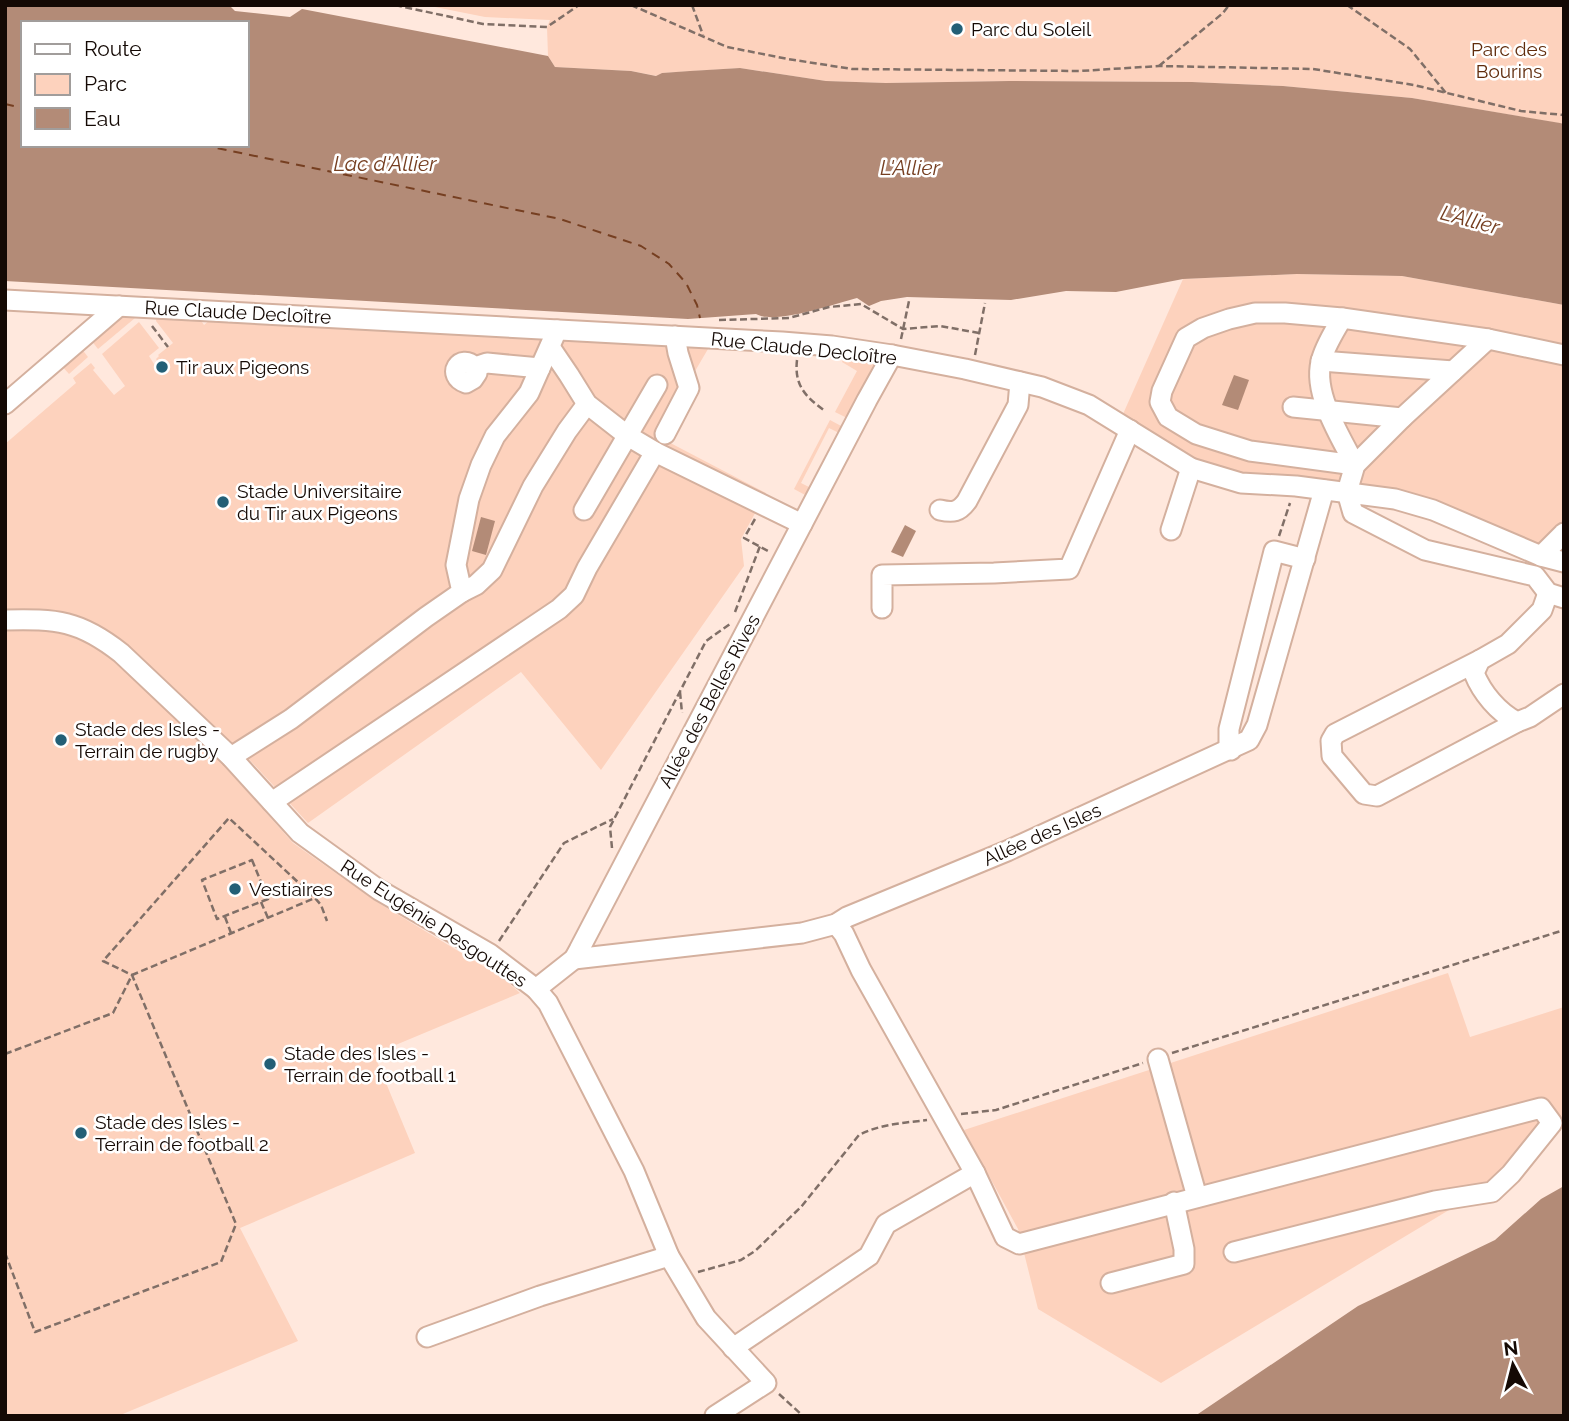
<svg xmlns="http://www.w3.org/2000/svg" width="1569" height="1421" viewBox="0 0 1569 1421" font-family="Raleway,sans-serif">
<rect width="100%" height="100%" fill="#ffe8dd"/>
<g fill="#fdd2bd">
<polygon points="425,5 1564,5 1564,124 1412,98 1283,86 1192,82 1009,81 886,83 826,81 740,68 662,73 657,76 631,71 555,67 548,56 547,27 550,20 485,17"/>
<polygon points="1297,274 1402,276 1564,305 1564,554 1400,492 1234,472 1193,460 1123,414 1183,279"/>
<polygon points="157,314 198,316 204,325 210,320 395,328 708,349 657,436 766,493 741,539 744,566 601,770 521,672 308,823 234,743 212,752 293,843 377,902 503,978 520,993 374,1054 415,1153 240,1228 298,1341 118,1416 5,1416 5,444 76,383 73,378 91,363 95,368 93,370 114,395 125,386 102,354 139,322 159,348 149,356 154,364 158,362 156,359 159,356 158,355 173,343 156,321"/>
<polygon points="119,316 135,318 98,349 91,340"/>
<polygon points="81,348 88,357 69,374 61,365"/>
<polygon points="845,355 877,358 847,418 835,412 857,371 842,362"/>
<polygon points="830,420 843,427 839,433 829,428 801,483 811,488 807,496 794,489"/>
<polygon points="1448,973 1470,1037 1564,1007 1564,1126 1529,1162 1161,1383 1038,1309 1018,1229 964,1130"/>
</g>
<g fill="#b38b77" fill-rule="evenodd">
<path d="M5,5H229L235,11L290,17L302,9L548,56L555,67L631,71L656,76L662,73L690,71L740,68L826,81L886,83L1009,81L1192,82L1283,86L1412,98L1560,123L1564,124V305L1402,276L1297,274L1183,279L1116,292L1066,291L1011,300L907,297L881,301L869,306L857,298C834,304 775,325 756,314L688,319L5,281ZM23,23H247V145H23Z"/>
<polygon points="1234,375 1249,380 1238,410 1222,405"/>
<polygon points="481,517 495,521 486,555 472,551"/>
<polygon points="905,525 916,531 903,557 891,552"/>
<polygon points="1564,1186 1564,1416 1195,1416 1358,1306 1495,1240 1541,1199"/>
</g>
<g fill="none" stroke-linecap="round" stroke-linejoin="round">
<g stroke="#763f21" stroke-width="2" stroke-dasharray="9 7" stroke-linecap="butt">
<polyline points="5,104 23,108"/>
<polyline points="202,145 560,219 641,246 669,264 686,283 697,305 700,318"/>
</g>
<defs>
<g id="minor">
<polyline points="5,300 782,342 832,346 892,355 965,369 1042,387 1089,405 1191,468 1241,483 1296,486 1395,499 1433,510 1541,556 1564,562"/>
<path d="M1342,318C1335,331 1324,347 1321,362C1313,394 1341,438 1355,465"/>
<polyline points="1488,339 1402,418 1355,465 1347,492 1353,513 1425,550 1535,576 1548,593 1564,598"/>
<polyline points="550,347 569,375 587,404 628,436 655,452 802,524"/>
<polyline points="1321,361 1453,371"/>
<path d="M475,367L477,373L473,379L466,383C445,376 460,352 475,367L487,363L540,368"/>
<polyline points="5,404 119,306"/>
<polyline points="1293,407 1402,418"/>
<polyline points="665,434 689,388 678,353 675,336"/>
<polyline points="1355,465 1250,451 1196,434 1168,417 1160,402 1162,391 1186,338 1203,328 1229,319 1255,313 1285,313 1342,318 1488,339 1564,355"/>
<polyline points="584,510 657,385"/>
<path d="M940,510C953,513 959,512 967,501L1018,405L1020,382"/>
<polyline points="1171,530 1191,468"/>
<polyline points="1541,556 1564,533"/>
<polyline points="462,592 476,585 492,570 533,486 567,431 587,404"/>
<path d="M1548,593L1542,610L1508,644L1480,660L1474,673C1482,693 1498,712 1517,722L1530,717L1564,694"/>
<polyline points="882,608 882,575 994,573 1069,569 1130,430"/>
<path d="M5,620C57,619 79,620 121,653L231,757L300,833L379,890L490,954L536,989L548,1003L634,1171L669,1256L706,1318L766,1383L715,1416"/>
<polyline points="1480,660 1335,734 1331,741 1332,756 1364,794 1377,796 1517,722"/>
<polyline points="1231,750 1229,744 1229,729 1274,551 1305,559"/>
<polyline points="231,757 291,719 426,617 462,592 456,565 469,499 481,465 495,436 529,393 557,330"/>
<polyline points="272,802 559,609 574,595 587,568 655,452"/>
<polyline points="836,924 844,934 861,970 975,1173 1005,1237 1019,1244 1541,1108 1552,1123 1511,1174 1492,1192 1435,1201 1234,1252"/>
<polyline points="574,959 802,933 836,924 847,917 1007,851 1249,740 1257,725 1324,490"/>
<polyline points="536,989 574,959 579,950 867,400 892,355"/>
<polyline points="1158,1059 1197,1197"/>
<polyline points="1111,1283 1184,1264 1184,1249 1174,1202"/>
<polyline points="427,1337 540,1296 669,1256"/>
<polyline points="733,1348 869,1256 886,1224 975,1173"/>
</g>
</defs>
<use href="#minor" stroke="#d4b09e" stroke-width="23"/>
<g stroke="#806f67" stroke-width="2.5" stroke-dasharray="7 3.5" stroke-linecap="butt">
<polyline points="395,5 483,24 547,27 579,5"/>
<polyline points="631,5 727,47 788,59 852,69 1080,71 1159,66 1313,69 1414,85 1521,111 1564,115"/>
<polyline points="692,5 703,35"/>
<polyline points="1347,5 1410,49 1446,93"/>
<polyline points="1159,66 1223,13 1229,5"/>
<polyline points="719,320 789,318 829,307 861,304 903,329 940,326 979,333"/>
<polyline points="152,326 168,347"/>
<polyline points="901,339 909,301"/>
<polyline points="975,355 985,303"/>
<path d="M797,360C794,386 806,397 825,411"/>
<polyline points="755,519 744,538 768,551"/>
<polyline points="1279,536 1290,503"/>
<polyline points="735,612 760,546"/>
<polyline points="680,692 682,713"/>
<polyline points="612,848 610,827 706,641 730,624"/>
<polygon points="252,860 268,899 217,919 202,880"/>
<polyline points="261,902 268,918"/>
<polyline points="225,917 231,933"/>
<polyline points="499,941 564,843 613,819"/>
<polyline points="1172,1053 1564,930"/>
<polyline points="5,1054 113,1013 132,975 315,898 321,905 327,921"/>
<polyline points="961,1114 996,1110 1143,1063"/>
<polyline points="5,1253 35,1332 221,1262 236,1224 132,975 103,961 229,818 315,898"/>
<path d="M698,1272L741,1260L755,1251L801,1207L859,1135C880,1124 904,1123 927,1120"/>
<polyline points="779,1394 803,1416"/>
</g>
<use href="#minor" stroke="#fff" stroke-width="19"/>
</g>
<g fill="#235f76" stroke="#fff" stroke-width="2.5">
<circle cx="957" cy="29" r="7"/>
<circle cx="162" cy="367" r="7"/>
<circle cx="223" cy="502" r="7"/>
<circle cx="61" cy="740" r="7"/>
<circle cx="235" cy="889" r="7"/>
<circle cx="270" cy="1064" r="7"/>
<circle cx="81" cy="1133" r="7"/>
</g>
<g text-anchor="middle" stroke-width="5" stroke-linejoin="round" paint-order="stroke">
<g font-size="19" fill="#140904" stroke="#fff" text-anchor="start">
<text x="971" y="36">Parc du Soleil</text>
<text x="176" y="374">Tir aux Pigeons</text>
<text x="237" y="498">Stade Universitaire<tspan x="237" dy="22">du Tir aux Pigeons</tspan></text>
<text x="75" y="736">Stade des Isles -<tspan x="75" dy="22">Terrain de rugby</tspan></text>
<text x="249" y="896">Vestiaires</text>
<text x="284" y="1060">Stade des Isles -<tspan x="284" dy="22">Terrain de football 1</tspan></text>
<text x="95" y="1129">Stade des Isles -<tspan x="95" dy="22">Terrain de football 2</tspan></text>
</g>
<g font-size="19" fill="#602c0c" stroke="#fff">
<text x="1509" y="56">Parc des<tspan x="1509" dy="22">Bourins</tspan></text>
</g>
<g font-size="19" fill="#140904" stroke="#fff">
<text transform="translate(238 312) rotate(3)" y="7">Rue Claude Decloître</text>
<text transform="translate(804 348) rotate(6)" y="7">Rue Claude Decloître</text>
<text transform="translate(709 701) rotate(-62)" y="7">Allée des Belles Rives</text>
<text transform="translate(1042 834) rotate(-24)" y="7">Allée des Isles</text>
<text transform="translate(434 923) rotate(33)" y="7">Rue Eugénie Desgouttes</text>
</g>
<g font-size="21" font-style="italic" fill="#763f21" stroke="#fff">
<text x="385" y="171">Lac d'Allier</text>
<text x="910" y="175">L'Allier</text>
<text transform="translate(1470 220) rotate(15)" y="7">L'Allier</text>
</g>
</g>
<rect width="1569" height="1421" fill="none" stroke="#140904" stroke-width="14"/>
<rect x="21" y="21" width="228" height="126" fill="#ffffff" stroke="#a19d9b" stroke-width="2"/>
<rect x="35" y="44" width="35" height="10" fill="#ffffff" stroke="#a19d9b" stroke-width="2"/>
<text x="84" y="56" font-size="21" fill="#140904">Route</text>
<rect x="35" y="74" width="35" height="21" fill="#fdd2bd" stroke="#a19d9b" stroke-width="2"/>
<text x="84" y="91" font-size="21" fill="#140904">Parc</text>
<rect x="35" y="108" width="35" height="21" fill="#b38b77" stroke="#a19d9b" stroke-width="2"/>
<text x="84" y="126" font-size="21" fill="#140904">Eau</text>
<g transform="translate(1513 1365) rotate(353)" stroke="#ffffff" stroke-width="5" paint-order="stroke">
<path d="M0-5L12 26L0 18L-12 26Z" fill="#140904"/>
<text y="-10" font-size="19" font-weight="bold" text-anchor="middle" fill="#140904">N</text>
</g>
</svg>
